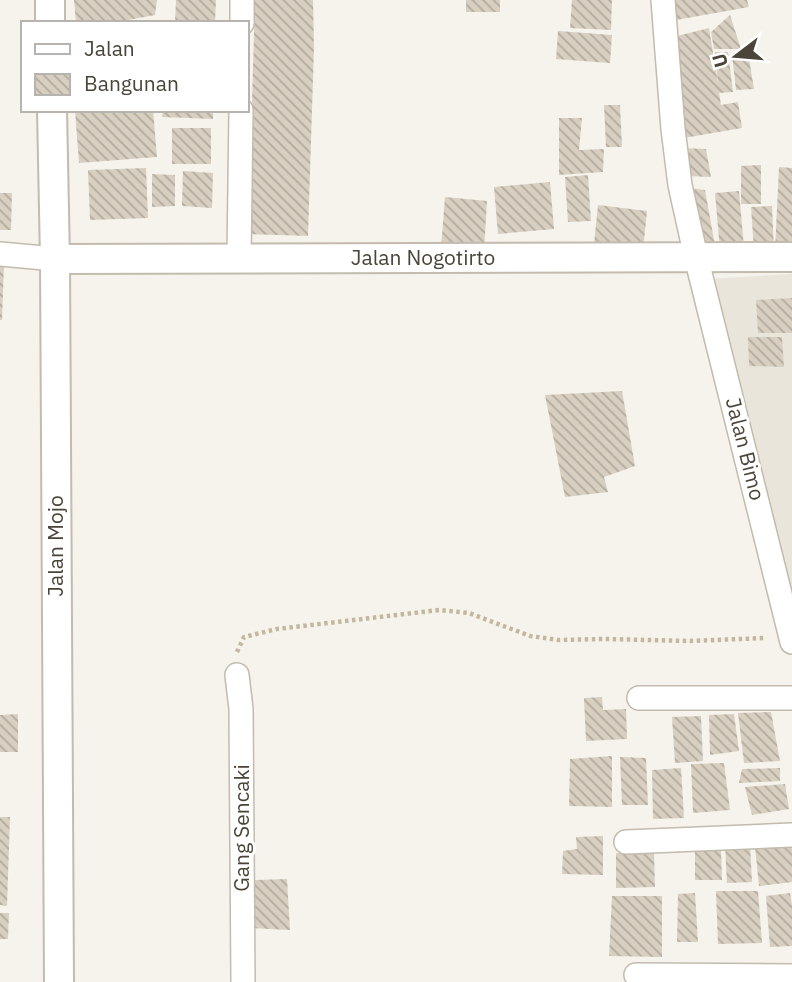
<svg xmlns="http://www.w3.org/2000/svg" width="792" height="982" viewBox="0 0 792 982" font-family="'IBM Plex Sans',sans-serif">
<defs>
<pattern id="building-back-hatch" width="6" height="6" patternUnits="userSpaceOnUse" patternTransform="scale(1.75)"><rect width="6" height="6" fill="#d8cfc1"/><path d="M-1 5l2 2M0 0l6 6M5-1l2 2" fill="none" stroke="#b1aa9e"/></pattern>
</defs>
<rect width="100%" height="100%" fill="#f6f3ec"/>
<polygon fill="#eae5da" points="792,274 792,587 778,590 707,279"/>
<g fill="url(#building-back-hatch)">
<polygon points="74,0 157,0 155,15 112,23 76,23"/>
<polygon points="176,0 216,0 215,23 175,23"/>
<polygon points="255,0 313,0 314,47 308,236 248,234"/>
<rect x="466" y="0" width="34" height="12"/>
<polygon points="572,0 612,0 611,30 570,28"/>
<polygon points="672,0 747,0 749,7 676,20"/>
<polygon points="730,15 741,49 714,49 711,32"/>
<polygon points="709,28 718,84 715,52 728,52 733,92 719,93 721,105 738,102 742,128 678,139 669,38"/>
<polygon points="558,31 612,35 610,63 556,59"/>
<polygon points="748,53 754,89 736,90 732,54"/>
<polygon points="604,105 620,105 622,147 606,147"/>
<polygon points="75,110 153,110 157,157 79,163"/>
<polygon points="163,110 213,110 213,119 162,117"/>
<polygon points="559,118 582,118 579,150 604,149 603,172 559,175"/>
<rect x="172" y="128" width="39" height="36"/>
<polygon points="680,148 706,149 711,177 686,176"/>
<polygon points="761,165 761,204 741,204 741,166"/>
<polygon points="779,167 792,168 792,251 775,250"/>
<polygon points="146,168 148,218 90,220 88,170"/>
<polygon points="183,171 213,173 212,208 182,206"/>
<polygon points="152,174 175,175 175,206 152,207"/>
<polygon points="588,175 591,221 568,222 565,177"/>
<polygon points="550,182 554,229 498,234 494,187"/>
<polygon points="681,187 705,190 716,251 696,252"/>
<polygon points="739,191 744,248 720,250 715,193"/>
<polygon points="0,193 12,193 11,230 0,230"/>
<polygon points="445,197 487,201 484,251 441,248"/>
<polygon points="598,205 647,211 643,250 594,244"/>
<polygon points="772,206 774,251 754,250 751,207"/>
<polygon points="0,265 4,265 2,320 0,320"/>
<polygon points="792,298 792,333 758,333 756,300"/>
<polygon points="748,337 782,337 784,367 749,366"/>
<polygon points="622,391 635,466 604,477 608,492 565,497 545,395"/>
<polygon points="602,697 603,710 626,709 627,739 586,741 584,698"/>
<polygon points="771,712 780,761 744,763 738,713"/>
<polygon points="18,714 18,752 0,752 0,715"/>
<polygon points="734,714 739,751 710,755 709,715"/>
<polygon points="701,716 703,761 675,763 672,717"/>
<polygon points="612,756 612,807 569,806 570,759"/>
<polygon points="620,757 646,758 648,805 622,805"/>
<polygon points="724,763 730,810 693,813 691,764"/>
<polygon points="681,768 684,818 653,819 652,770"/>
<polygon points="780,768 780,781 739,783 742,769"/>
<polygon points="785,784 789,809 752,815 745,787"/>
<polygon points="0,817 10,817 7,906 0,905"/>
<polygon points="603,836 603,875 562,874 563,851 577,849 576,837"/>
<polygon points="750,843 752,882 727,883 725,845"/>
<polygon points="792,843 792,882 759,886 755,847"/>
<polygon points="695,850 721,850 722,880 695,880"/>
<polygon points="654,852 655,887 616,888 616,853"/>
<polygon points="287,879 290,930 250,928 255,880"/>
<polygon points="716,891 758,891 762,943 718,944"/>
<polygon points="695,893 698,942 677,942 678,894"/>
<polygon points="790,893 792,905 792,946 770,947 766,896"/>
<polygon points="612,896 662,896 662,957 609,956"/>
<polygon points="0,913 9,913 8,939 0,939"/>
</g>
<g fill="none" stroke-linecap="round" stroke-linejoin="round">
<defs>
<g id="minor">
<polyline points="663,0 673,129 680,185 696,257 792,642"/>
<polyline points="242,23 242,0"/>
<polyline points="0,254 55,259"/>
<polyline points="239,258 241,110"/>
<polyline points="237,675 241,709 243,982"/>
<polyline points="639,698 792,698"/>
<polyline points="626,842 792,835"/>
<polyline points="636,975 792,976"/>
</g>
<g id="tertiary">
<polyline points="50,0 50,23"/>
<polyline points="52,110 55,259 59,982"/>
<polyline points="55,259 792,257"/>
</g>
</defs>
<use href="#minor" stroke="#c2bbae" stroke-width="26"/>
<use href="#tertiary" stroke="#c2bbae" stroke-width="32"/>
<polyline stroke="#c4b79f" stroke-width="4.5" stroke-dasharray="3.5 3.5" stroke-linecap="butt" points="237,652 244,637 277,629 439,610 469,613 530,636 558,640 604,639 690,641 765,638"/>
<use href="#minor" stroke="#fff" stroke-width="23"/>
<use href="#tertiary" stroke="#fff" stroke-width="28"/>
</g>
<g text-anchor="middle" stroke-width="6" stroke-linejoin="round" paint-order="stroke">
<g font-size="21" fill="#4b4439" stroke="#fff">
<text x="423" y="265">Jalan Nogotirto</text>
<text transform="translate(745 449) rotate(76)" y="7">Jalan Bimo</text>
<text transform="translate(56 546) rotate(-90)" y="7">Jalan Mojo</text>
<text transform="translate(242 828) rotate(-90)" y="7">Gang Sencaki</text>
</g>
</g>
<rect x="21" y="21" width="228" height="91" fill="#ffffff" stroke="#b7b4b0" stroke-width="2"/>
<rect x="35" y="44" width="35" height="10" fill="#ffffff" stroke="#b7b4b0" stroke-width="2"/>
<text x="84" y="56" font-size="21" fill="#4b4439">Jalan</text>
<rect x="35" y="74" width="35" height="21" fill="url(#building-back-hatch)" stroke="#b7b4b0" stroke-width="2"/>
<text x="84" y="91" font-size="21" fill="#4b4439">Bangunan</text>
<g transform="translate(736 56) rotate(254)" stroke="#ffffff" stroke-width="5" paint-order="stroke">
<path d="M0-5L12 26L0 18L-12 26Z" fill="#4b4439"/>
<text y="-10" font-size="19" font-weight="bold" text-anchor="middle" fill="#4b4439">U</text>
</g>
</svg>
